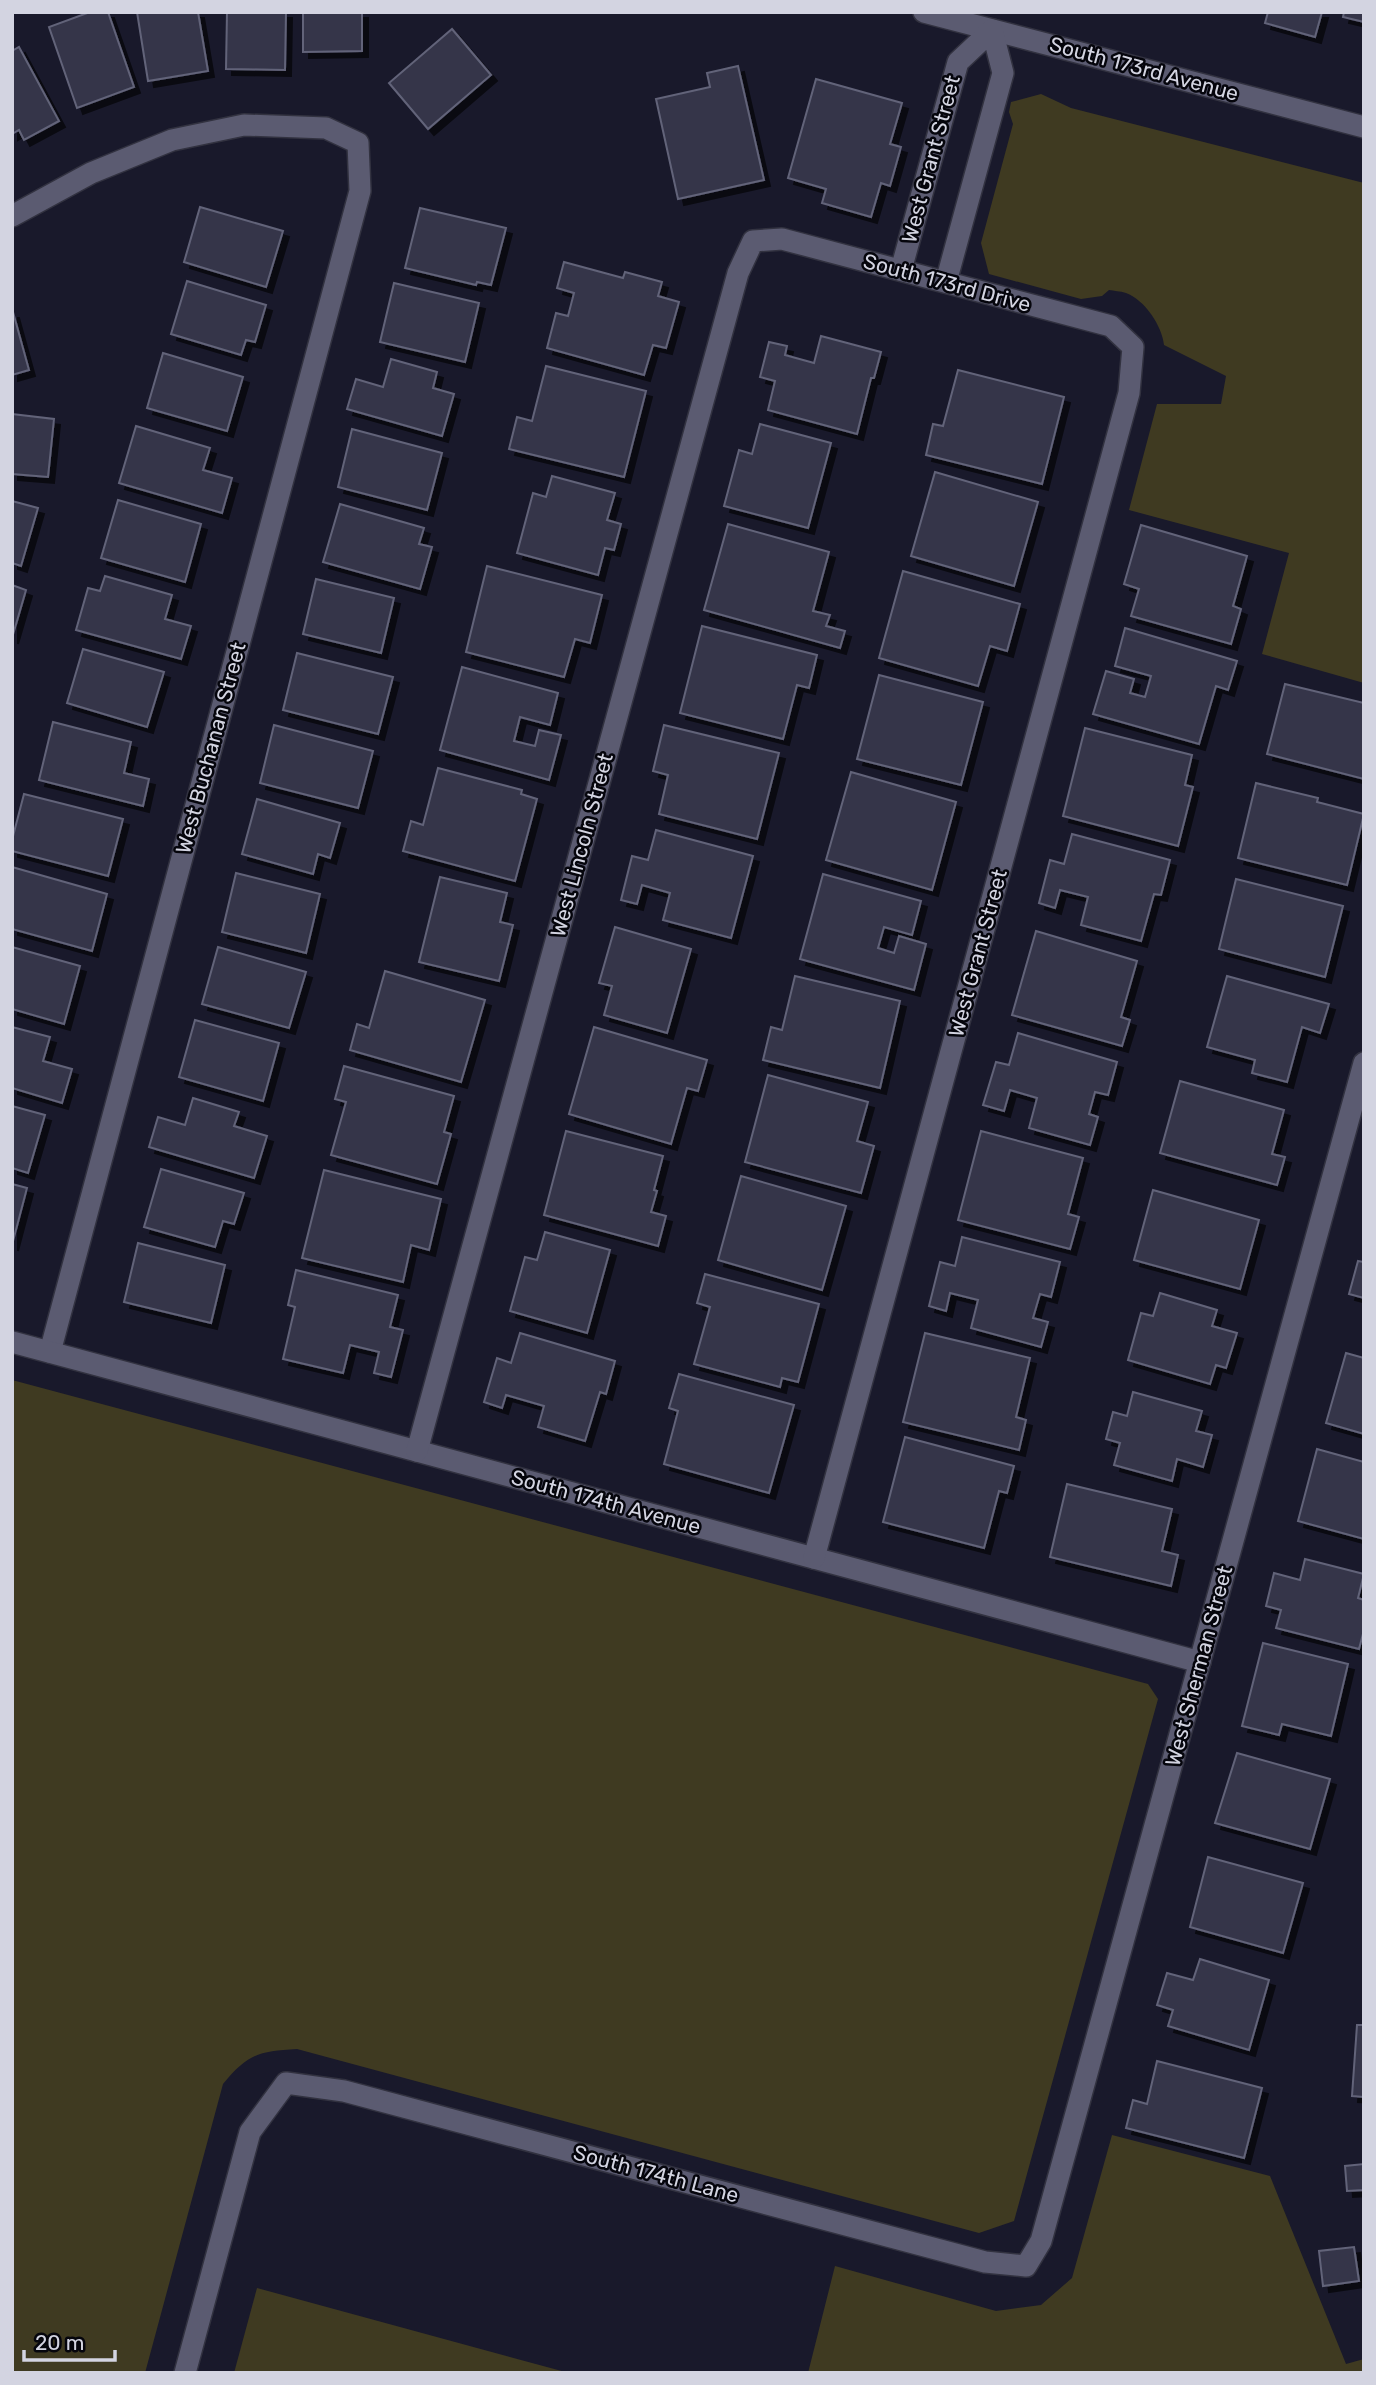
<svg xmlns="http://www.w3.org/2000/svg" width="1376" height="2385" viewBox="0 0 1376 2385" font-family="Rubik,sans-serif">
<defs>
<filter id="shadow"><feDropShadow dx="6" dy="6" stdDeviation="0" flood-color="#0009"/></filter>
</defs>
<rect width="100%" height="100%" fill="#19192b"/>
<g fill="#3f3a21">
<path d="M1041,94L1071,108L1364,183V683L1262,654L1289,553L1129,510L1157,404H1221L1226,376L1164,345C1162,326 1145,300 1126,293C1120,291 1114,291 1109,290L1102,296L1081,299L989,274L981,243L1013,124L1009,112L1011,102Z"/>
<path d="M12,1380L1148,1684L1158,1699L1014,2221L979,2233L297,2049C259,2051 248,2054 223,2084L145,2373H12Z"/>
<polygon points="1112,2135 1270,2176 1346,2364 1364,2359 1364,2373 808,2373 835,2266 996,2311 1041,2305 1072,2278"/>
<polygon points="257,2288 569,2373 234,2373"/>
</g>
<g fill="#35364a" stroke="#626379" stroke-width="2" filter="url(#shadow)">
<polygon points="90,12 108,12 134,87 77,108 49,27"/>
<polygon points="137,12 198,12 208,71 148,81"/>
<polygon points="227,12 286,12 285,70 226,69"/>
<polygon points="303,12 362,12 362,51 303,52"/>
<polygon points="1268,12 1322,12 1315,37 1265,23"/>
<polygon points="1344,12 1364,12 1364,22 1343,17"/>
<polygon points="452,29 491,75 428,129 389,83"/>
<polygon points="19,47 59,121 24,140 19,130 12,134 12,51"/>
<polygon points="738,66 764,180 678,199 656,99 710,87 707,73"/>
<polygon points="816,79 902,103 890,144 901,147 890,186 881,183 871,217 822,203 826,189 788,178"/>
<polygon points="200,207 283,231 266,287 184,262"/>
<polygon points="420,208 506,228 491,285 477,282 476,285 405,268"/>
<polygon points="564,262 623,278 625,272 662,282 658,296 679,302 666,348 653,345 644,375 547,348 556,313 568,316 574,293 557,288"/>
<polygon points="187,281 266,305 255,342 246,340 241,355 171,334"/>
<polygon points="394,283 479,303 465,362 380,342"/>
<polygon points="13,312 29,370 12,375 12,312"/>
<polygon points="821,336 881,352 874,378 871,378 857,434 768,410 775,381 760,377 769,342 787,346 785,355 814,363"/>
<polygon points="163,353 243,377 227,431 147,408"/>
<polygon points="391,359 437,372 433,388 454,394 442,436 347,409 356,379 383,387"/>
<polygon points="546,366 646,391 624,477 509,449 517,417 532,421"/>
<polygon points="958,370 1064,397 1042,484 926,455 933,424 943,426"/>
<polygon points="12,414 54,419 48,477 12,474"/>
<polygon points="760,424 831,443 808,528 724,506 739,450 752,454"/>
<polygon points="136,426 210,448 203,470 232,478 222,513 119,483"/>
<polygon points="352,429 442,453 427,510 338,487"/>
<polygon points="935,472 1038,502 1014,586 911,556"/>
<polygon points="552,476 615,493 607,520 621,524 614,550 605,548 598,575 517,553 533,493 546,497"/>
<polygon points="118,500 201,524 185,582 101,558"/>
<polygon points="12,501 38,508 21,566 12,563"/>
<polygon points="340,504 424,528 419,544 432,547 420,589 323,562"/>
<polygon points="728,524 829,552 813,611 830,615 826,626 845,631 840,648 704,610"/>
<polygon points="1141,525 1247,556 1233,606 1241,609 1231,644 1131,616 1139,589 1124,584"/>
<polygon points="487,566 602,595 590,643 575,639 564,677 466,652"/>
<polygon points="903,571 1020,604 1007,651 990,646 978,686 879,658"/>
<polygon points="105,576 172,595 165,619 191,626 181,659 76,630 88,588 100,591"/>
<polygon points="316,579 394,598 381,653 303,634"/>
<polygon points="12,585 26,590 12,638"/>
<polygon points="702,626 817,655 809,688 797,685 783,739 680,713"/>
<polygon points="1125,628 1237,661 1228,690 1216,686 1199,744 1093,714 1106,671 1134,679 1130,693 1145,697 1151,676 1115,666"/>
<polygon points="83,649 164,672 147,727 67,703"/>
<polygon points="297,653 393,677 378,734 283,710"/>
<polygon points="462,667 558,693 550,725 520,717 514,741 535,746 539,730 561,735 549,780 440,750"/>
<polygon points="879,675 983,702 961,785 857,759"/>
<polygon points="1285,684 1364,703 1364,779 1267,754"/>
<polygon points="53,722 131,742 124,773 149,779 143,806 39,780"/>
<polygon points="274,725 373,751 358,808 260,783"/>
<polygon points="664,725 779,753 757,839 659,814 668,775 653,771"/>
<polygon points="1085,728 1192,755 1185,785 1193,787 1178,846 1063,816"/>
<polygon points="438,768 522,790 521,794 537,799 515,881 403,851 411,821 423,825"/>
<polygon points="851,772 956,802 932,890 826,860"/>
<polygon points="1256,783 1318,798 1317,802 1364,814 1347,885 1238,858"/>
<polygon points="24,794 123,819 108,876 12,851 12,840"/>
<polygon points="257,799 340,823 330,858 318,854 313,874 242,854"/>
<polygon points="656,830 753,856 731,938 663,920 670,893 642,885 637,904 621,900 632,856 648,860"/>
<polygon points="1072,834 1170,860 1161,895 1154,894 1141,941 1081,925 1088,897 1060,890 1055,908 1039,903 1050,860 1064,864"/>
<polygon points="12,867 107,894 92,951 12,929"/>
<polygon points="236,873 320,894 306,953 222,932"/>
<polygon points="823,874 921,901 912,935 884,927 878,948 894,953 899,936 926,944 914,990 800,959"/>
<polygon points="440,877 507,893 500,922 513,925 499,981 419,962"/>
<polygon points="1236,879 1343,906 1325,977 1219,949"/>
<polygon points="615,927 691,949 667,1033 604,1015 612,986 599,983"/>
<polygon points="1036,931 1137,961 1121,1017 1130,1020 1122,1046 1012,1015"/>
<polygon points="12,947 80,966 64,1024 12,1009"/>
<polygon points="218,947 306,972 289,1028 202,1004"/>
<polygon points="385,971 485,1000 461,1082 350,1050 357,1024 369,1028"/>
<polygon points="795,976 900,1001 880,1088 763,1060 771,1027 782,1030"/>
<polygon points="1227,976 1329,1004 1320,1033 1302,1027 1287,1082 1252,1073 1255,1060 1207,1047"/>
<polygon points="195,1020 279,1043 263,1101 179,1077"/>
<polygon points="12,1027 50,1037 43,1061 72,1069 62,1103 12,1088"/>
<polygon points="594,1027 707,1060 698,1091 687,1088 671,1144 569,1114"/>
<polygon points="1018,1033 1117,1062 1108,1095 1095,1092 1089,1114 1098,1117 1090,1145 1029,1128 1037,1098 1010,1090 1004,1111 983,1105 996,1062 1009,1065"/>
<polygon points="344,1066 454,1096 444,1132 451,1134 437,1184 331,1155 346,1102 335,1099"/>
<polygon points="768,1075 868,1102 857,1141 874,1146 861,1193 745,1162"/>
<polygon points="1180,1081 1284,1110 1272,1154 1285,1157 1277,1185 1160,1153"/>
<polygon points="193,1098 239,1112 234,1126 267,1136 254,1178 149,1147 158,1117 185,1125"/>
<polygon points="12,1106 45,1115 28,1173 12,1168"/>
<polygon points="566,1131 663,1156 654,1190 657,1191 651,1212 666,1216 658,1246 544,1215"/>
<polygon points="981,1131 1083,1158 1068,1214 1079,1217 1070,1249 958,1220"/>
<polygon points="161,1169 244,1193 234,1224 223,1221 215,1247 144,1227"/>
<polygon points="324,1170 441,1199 429,1250 411,1245 403,1282 302,1258"/>
<polygon points="741,1176 846,1206 822,1290 718,1260"/>
<polygon points="12,1184 27,1188 12,1245"/>
<polygon points="1153,1190 1259,1220 1240,1289 1134,1260"/>
<polygon points="545,1232 610,1250 587,1333 510,1311 525,1257 537,1260"/>
<polygon points="962,1237 1060,1262 1051,1297 1040,1294 1033,1318 1048,1322 1041,1347 971,1328 978,1300 950,1293 946,1311 929,1306 940,1262 955,1266"/>
<polygon points="138,1243 225,1265 211,1323 124,1302"/>
<polygon points="1358,1261 1364,1262 1364,1298 1349,1294"/>
<polygon points="296,1270 398,1295 390,1327 403,1330 391,1377 374,1373 379,1352 350,1345 343,1373 283,1359 295,1307 288,1305"/>
<polygon points="705,1274 819,1304 798,1382 782,1378 780,1387 694,1364 710,1307 697,1303"/>
<polygon points="1160,1293 1217,1310 1212,1326 1237,1333 1226,1368 1216,1365 1210,1384 1128,1360 1141,1313 1153,1316"/>
<polygon points="520,1333 615,1361 606,1394 600,1392 585,1441 538,1427 544,1406 506,1395 502,1408 484,1402 497,1358 511,1363"/>
<polygon points="925,1333 1030,1358 1016,1417 1026,1420 1019,1450 903,1422"/>
<polygon points="1346,1353 1364,1358 1364,1434 1326,1423"/>
<polygon points="679,1374 794,1405 769,1493 664,1464 678,1411 669,1408"/>
<polygon points="1133,1392 1202,1411 1196,1431 1212,1435 1203,1467 1177,1459 1172,1481 1114,1465 1120,1443 1106,1439 1113,1412 1127,1416"/>
<polygon points="905,1437 1014,1466 1007,1493 999,1491 984,1548 883,1522"/>
<polygon points="1317,1449 1364,1462 1364,1539 1298,1521"/>
<polygon points="1067,1484 1172,1509 1162,1551 1178,1555 1171,1586 1050,1557"/>
<polygon points="1305,1559 1364,1574 1358,1598 1364,1600 1364,1630 1359,1649 1276,1628 1281,1610 1266,1606 1274,1573 1300,1580"/>
<polygon points="1263,1643 1348,1664 1331,1736 1282,1724 1279,1735 1242,1726"/>
<polygon points="1237,1753 1330,1779 1310,1849 1215,1823"/>
<polygon points="1208,1857 1303,1883 1283,1953 1190,1927"/>
<polygon points="1200,1959 1269,1980 1249,2050 1168,2026 1173,2010 1157,2005 1167,1973 1193,1980"/>
<polygon points="1357,2025 1364,2025 1364,2097 1352,2096"/>
<polygon points="1157,2061 1262,2088 1244,2158 1126,2128 1133,2100 1147,2104"/>
<polygon points="1364,2164 1364,2190 1347,2191 1345,2166"/>
<polygon points="1354,2247 1359,2281 1323,2286 1319,2251"/>
</g>
<g fill="none" stroke-linecap="round" stroke-linejoin="round">
<defs>
<g id="minor">
<polyline points="924,12 1364,127"/>
<polyline points="12,216 91,173 172,140 244,125 326,128 358,143 360,191 50,1352"/>
<polyline points="901,270 958,62 992,30 1003,73 946,282"/>
<polyline points="12,1342 1200,1662"/>
<polyline points="417,1451 738,273 753,241 782,239 1111,326 1133,347 1129,393 814,1558"/>
<polyline points="185,2373 250,2132 286,2083 344,2091 985,2262 1026,2266 1041,2241 1364,1063"/>
</g>
</defs>
<use href="#minor" stroke="#323240" stroke-width="24"/>
<use href="#minor" stroke="#5b5b71" stroke-width="21"/>
</g>
<g text-anchor="middle" stroke-width="5" stroke-linejoin="round" paint-order="stroke">
<g font-size="21" fill="#d3d4e1" stroke="#05050c">
<text transform="translate(1144 69) rotate(15)" y="7">South 173rd Avenue</text>
<text transform="translate(931 159) rotate(-75)" y="7">West Grant Street</text>
<text transform="translate(947 283) rotate(15)" y="7">South 173rd Drive</text>
<text transform="translate(211 748) rotate(-75)" y="7">West Buchanan Street</text>
<text transform="translate(582 845) rotate(-75)" y="7">West Lincoln Street</text>
<text transform="translate(978 953) rotate(-75)" y="7">West Grant Street</text>
<text transform="translate(606 1502) rotate(15)" y="7">South 174th Avenue</text>
<text transform="translate(1199 1666) rotate(-75)" y="7">West Sherman Street</text>
<text transform="translate(656 2174) rotate(15)" y="7">South 174th Lane</text>
</g>
</g>
<rect width="1376" height="2385" fill="none" stroke="#d3d4e1" stroke-width="28"/>
<path d="M24 2350v10h91v-10" fill="none" stroke="#d3d4e1" stroke-width="3.5"/>
<text x="35" y="2350" font-size="21" fill="#d3d4e1" stroke="#05050c" stroke-width="5" paint-order="stroke">20 m</text>
</svg>
